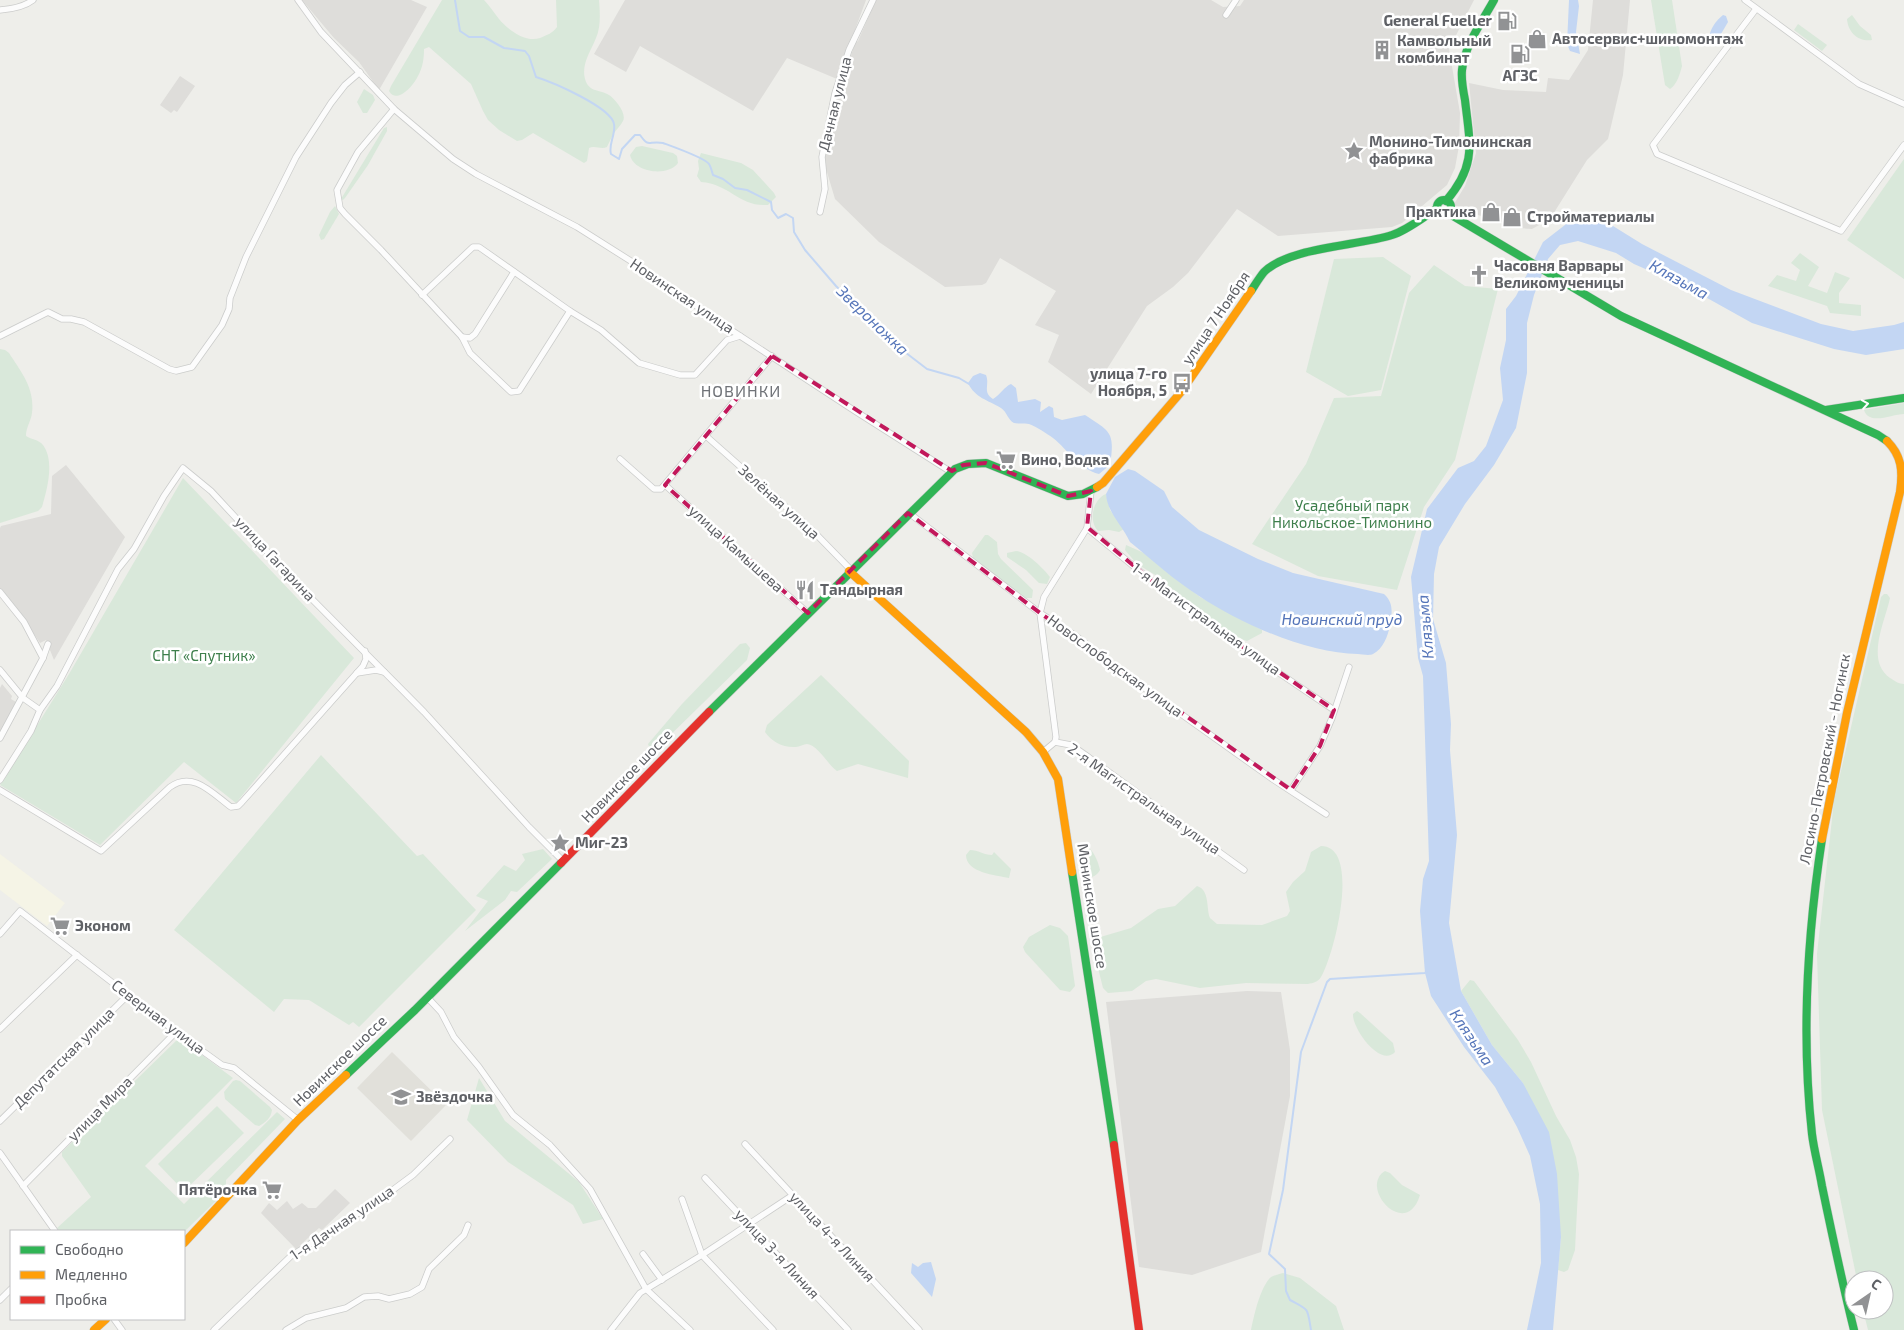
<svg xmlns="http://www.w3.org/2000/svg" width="1904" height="1330" viewBox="0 0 1904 1330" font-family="'Exo 2',sans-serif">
<rect width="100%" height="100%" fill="#eeeeea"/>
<polygon fill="#f5f4e6" points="0,854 65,903 47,926 0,890"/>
<g fill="#deddda">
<polygon points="302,0 411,0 427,7 379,90 359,62 334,38"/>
<polygon points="625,0 866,0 837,79 787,58 753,111 640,46 626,72 594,54"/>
<polygon points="876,0 1211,0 1223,7 1240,6 1244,0 1474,0 1449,49 1460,113 1459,146 1455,168 1447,185 1402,223 1392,227 1278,236 1237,209 1188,273 1173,287 1147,306 1091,394 1048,362 1059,335 1035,325 1056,291 1000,258 986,283 982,285 945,287 879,242 835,199 824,162 829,134 839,93 855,43 858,41"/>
<polygon points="1593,0 1630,0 1623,75 1608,139 1587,160 1550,219 1532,229 1519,228 1456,208 1454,204 1465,186 1476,153 1469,83 1503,90 1546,92 1548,78 1569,80 1588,50"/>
<polygon points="180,76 195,86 177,112 174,110 171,113 160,105"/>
<polygon points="66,465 125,537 54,660 46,640 40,643 30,628 0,590 0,528 1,526 51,514 52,476"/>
<polygon points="2,684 12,696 11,699 16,702 0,732 0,688"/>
<polygon points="1247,991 1281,992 1290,1050 1290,1096 1261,1252 1192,1275 1139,1267 1106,1002"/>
<polygon points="335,1189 350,1203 322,1230 319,1228 296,1249 261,1213 269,1203 277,1210 287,1201 293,1209 302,1203 308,1208 316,1208"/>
</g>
<polygon fill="#e1e0da" points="392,1052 446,1105 411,1141 357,1088"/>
<g fill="#d9e8da">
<path d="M442,0H484C490,6 494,13 499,19C508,30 526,43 540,38C547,35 553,33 557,27L556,0H599C600,12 601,27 596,38C591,51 581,64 585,79C589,93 600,89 609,95C615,99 627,113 623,121C621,125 617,129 614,133C611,138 609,143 607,147C601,150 595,145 589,148L587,161L584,163L533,133L522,140L517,141L499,130L488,120L483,111L471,84L429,47L424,49C424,58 423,67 418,76C414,85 397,105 389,91L391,86Z"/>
<path d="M1651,0H1672L1682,66C1680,74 1677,84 1670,89L1665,85Z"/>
<path d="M1852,15L1860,26L1871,35L1872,40C1859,42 1848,33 1847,19Z"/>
<polygon points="1798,24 1827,45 1822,51 1794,30"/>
<polygon points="364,89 373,95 375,100 367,113 363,113 357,102"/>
<polygon points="387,127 387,131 368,165 345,198 343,200 341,199 384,128"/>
<path d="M642,146L673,153L677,156L678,163C668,177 634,173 630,155L636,147Z"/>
<path d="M701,153L741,163L753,170L774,193L776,197L768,205C739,207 730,184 701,182L697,176L699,169L698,161Z"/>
<polygon points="1904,159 1904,279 1847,240"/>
<polygon points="335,206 339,214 324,239 321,240 319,235 330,212"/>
<polygon points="1800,253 1819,267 1808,286 1827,293 1835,272 1850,278 1839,293 1839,303 1861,305 1861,316 1830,313 1827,306 1768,286 1777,275 1796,281 1800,270 1791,263"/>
<polygon points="1383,257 1411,276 1381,390 1348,396 1306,372 1334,259"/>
<polygon points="1434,265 1465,286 1498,289 1455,460 1424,507 1397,590 1318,576 1252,544 1306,464 1334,398 1381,396 1409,293"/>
<path d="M0,349L5,350L9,353C21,372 35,388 32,413C31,421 26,427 26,436C32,440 38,439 43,445C55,461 47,490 42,507L38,511L0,523Z"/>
<path d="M1904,403V414C1892,414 1869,426 1864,410Z"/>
<polygon points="183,478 354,658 236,803 184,762 100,845 0,785 69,674"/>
<path d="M1106,494L1110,510L1124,529L1119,532L1109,530L1098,531C1088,521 1093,499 1106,494Z"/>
<polygon points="985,535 988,535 997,542 998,554 1001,559 1033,590 1032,598 1026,598 973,558 972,553"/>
<polygon points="1126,545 1144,553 1200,597 1262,630 1262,633 1247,641 1235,637 1168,589 1157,576 1137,564 1125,550"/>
<path d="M1016,551C1027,552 1043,568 1050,577L1047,584L1039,583L1026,570L1007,557V553Z"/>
<path d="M1884,594H1887L1890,598C1885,622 1865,660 1890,678C1895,681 1899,684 1904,684V1330H1868L1863,1310H1884V1280H1857L1822,1110L1817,954L1834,801L1881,597Z"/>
<polygon points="746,643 750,648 747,660 656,749 650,749 648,744 682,704 740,644"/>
<path d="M821,675L909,761L908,778L858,764L837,771C828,765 818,745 807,744C804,744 799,747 796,747C783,748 772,742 765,732L767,725Z"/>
<polygon points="321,755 417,856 423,854 476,910 359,1027 353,1022 349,1025 309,1000 284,999 274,1012 174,930"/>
<path d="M1084,845C1093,848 1098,861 1100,870C1096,877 1091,878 1084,877L1080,871L1079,851Z"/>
<path d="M1321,846C1362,846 1334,956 1321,977C1318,982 1313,983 1308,984L1246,983L1200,988L1156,979L1146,981L1132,991L1108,993L1103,988L1092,944L1097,938L1131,928L1158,909L1175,906L1197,886C1210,890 1206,908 1210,918L1217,924L1262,925L1287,916L1290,911L1286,892L1293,882L1305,871L1311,852Z"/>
<polygon points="543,849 552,859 517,892 511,891 505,900 465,931 488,901 476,896 504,865 516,871 525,860 522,854"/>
<path d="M970,850C978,850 984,855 992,855L994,852L1011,869L1009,878C996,875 966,873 966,855Z"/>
<polygon points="1050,925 1060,928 1068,936 1075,986 1070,992 1060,990 1025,952 1023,947 1029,937"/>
<polygon points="1470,980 1474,981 1518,1040 1531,1062 1556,1116 1570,1140 1576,1157 1579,1174 1576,1229 1575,1250 1568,1270 1564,1272 1558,1270 1561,1237 1523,1083 1492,1045 1461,991"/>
<path d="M1357,1011L1360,1013L1393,1043L1395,1052C1380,1068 1352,1028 1353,1014Z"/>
<polygon points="179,1038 233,1078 145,1166 184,1204 277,1112 285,1119 226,1180 226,1191 184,1232 59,1231 57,1228 91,1197 62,1156 62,1152"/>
<polygon points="479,1078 505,1121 579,1182 603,1219 583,1224 573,1205 508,1162 467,1120"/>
<path d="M236,1080L240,1081L270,1107L272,1110C271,1118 266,1122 259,1126L255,1125L225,1099L224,1092L233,1081Z"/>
<polygon points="217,1106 244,1133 184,1191 158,1164"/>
<path d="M1385,1171L1390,1173L1402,1185L1420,1195C1406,1241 1358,1187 1385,1171Z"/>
<path d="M1283,1273L1300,1278L1336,1306L1344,1330H1251C1254,1316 1260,1287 1271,1277C1274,1275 1280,1274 1283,1273Z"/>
</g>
<g fill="#c3d6f3">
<polygon points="1569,0 1578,0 1579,6 1576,32 1580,54 1570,51 1567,44"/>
<path d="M1723,15L1726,16L1728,22L1714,46H1710C1706,35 1714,22 1723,15Z"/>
<polygon points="1574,218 1581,218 1613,226 1642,244 1731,290 1821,324 1853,331 1894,325 1904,322 1904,349 1866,355 1834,349 1752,323 1691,289 1634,264 1616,253 1578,241 1560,245 1548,259 1534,295 1527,323 1527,373 1516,428 1494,465 1465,504 1439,547 1434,574 1433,619 1446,663 1451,724 1450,750 1457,835 1449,923 1461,991 1492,1045 1523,1083 1549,1132 1557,1174 1561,1237 1553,1330 1527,1330 1541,1263 1540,1204 1530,1156 1517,1127 1495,1087 1464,1047 1431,996 1425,973 1420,911 1423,879 1429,861 1423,676 1418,658 1411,577 1427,509 1458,468 1474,461 1486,446 1503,400 1500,368 1506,340 1506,309 1516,296 1543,242"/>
<path d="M980,373L986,375C990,385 982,392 993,399C1000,395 1005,386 1011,384L1016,388L1018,402L1035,399L1041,402L1040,412L1049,406L1053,408L1054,417L1062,420L1085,415C1111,432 1115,432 1110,465L1099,474C1079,469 1068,450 1053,438C1046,433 1037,427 1029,424C1024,423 1018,424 1014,423C1008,420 1007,412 1001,408C988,400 975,398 968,383L973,376Z"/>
<path d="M1128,469L1135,471L1164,491L1172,507L1199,530L1258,559L1293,573L1384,594C1394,603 1392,613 1390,625C1388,636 1383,649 1373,654C1369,656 1362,654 1358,654C1309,654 1239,623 1199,596C1174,580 1152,560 1130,542C1122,525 1107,512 1106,494L1115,477Z"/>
<polygon points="931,1262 936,1279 932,1297 911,1273 912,1263 918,1267 923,1263"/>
</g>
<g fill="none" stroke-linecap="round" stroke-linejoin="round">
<g stroke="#c3d6f3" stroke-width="2">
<path d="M455,0L460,31L469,37H484L504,48L525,51L529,56L536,77C552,82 611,107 614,124C616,134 608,145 611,154L619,159L622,149L635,135H640C650,149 648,140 663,143C671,146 705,158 709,164C711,167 712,172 713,175L723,179L735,188L747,190L771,202L772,210L778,218L786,214L793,218L794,232L805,250L836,286L876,327L897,346L927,369L959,378L969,384"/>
<path d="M1311,1330C1307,1307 1310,1311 1290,1300L1286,1291L1285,1269L1269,1254L1283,1190L1301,1052L1327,982L1330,979L1425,973L1427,971"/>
</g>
<defs>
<g id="street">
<polyline points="298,0 321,32 394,109 453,159 476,174 577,227 645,270 731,330 855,411 951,472"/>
<polyline points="1745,0 1859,84 1904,104"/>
<polyline points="1756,9 1653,145 1657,154 1841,231 1904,145"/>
<path d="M0,10C12,9 24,7 33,0"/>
<polyline points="1226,15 1236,0"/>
<polyline points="394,109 358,152 337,190 340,208 345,214 381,250 462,337 470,353 511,392 519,391 570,311"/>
<polyline points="820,212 825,189 822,157 835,93 849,50 873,0"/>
<polyline points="422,295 473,247 479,247 570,311 601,330 639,363 680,375 695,375 727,340 740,336"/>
<polyline points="0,336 48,312 62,319 71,319 84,322 169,369 176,371 192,367 222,325 229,309 230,298 246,257 296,157 331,103 345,85 360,72"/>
<polyline points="462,337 470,338 475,334 514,272"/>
<polyline points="706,436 813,531 851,570"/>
<polyline points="620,459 654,489 661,489 772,356"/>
<polyline points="665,485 808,613"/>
<polyline points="1091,491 1087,528 1175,600 1236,644 1334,710"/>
<polyline points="909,513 1040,613 1076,636 1122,672 1271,778 1326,814"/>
<polyline points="0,592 24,622 43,658"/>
<polyline points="0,670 23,698 40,710"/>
<polyline points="357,673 376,670 384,672"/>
<polyline points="0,738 43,658 48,644"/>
<polyline points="1055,742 1056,737 1040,613 1044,597 1087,528"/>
<polyline points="1043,752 1055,742 1071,745 1084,754 1244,870"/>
<polyline points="0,780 31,731 40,710 57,686 118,569 134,549 164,496 183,468 211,491 300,587 424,712 529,827 563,861"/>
<path d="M0,790L101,851L170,787C193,770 213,794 231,807L238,806L242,802L363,666L366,659L365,651"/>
<polyline points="1291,790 1320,746 1332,718 1349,667"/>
<polyline points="0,934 20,911 176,1032 222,1065 234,1068 298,1120"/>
<polyline points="427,997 441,1012 454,1037 479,1067 513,1115 550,1145 590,1189 646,1289 690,1330"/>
<polyline points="0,1029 77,955"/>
<polyline points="0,1121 128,995"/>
<polyline points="745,1144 919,1330"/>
<polyline points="0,1153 55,1231"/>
<polyline points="705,1178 848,1330"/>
<polyline points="23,1186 176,1032"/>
<polyline points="682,1199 702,1255 773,1330"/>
<polyline points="643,1254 662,1280"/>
<polyline points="0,1300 11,1289"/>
<polyline points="114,1319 122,1330"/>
<polyline points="214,1330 291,1256 382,1198 413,1175 450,1139"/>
<polyline points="286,1330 306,1318 346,1308 364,1297 378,1296 389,1299 410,1294 422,1287 429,1269 464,1235 468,1225"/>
<polyline points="611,1330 640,1293 702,1255 793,1195"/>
</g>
<g id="fast">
<circle cx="1444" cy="207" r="7"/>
<path d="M1446,201C1477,165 1470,144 1465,100C1463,90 1461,80 1462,70C1465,44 1482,22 1494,0"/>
<polyline points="1448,213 1621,316 1878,435 1887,441"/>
<path d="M1251,291C1255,285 1259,278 1264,272C1289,247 1358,246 1392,235C1408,230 1423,217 1438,208"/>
<polyline points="1826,410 1904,398"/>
<polyline points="709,712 955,469 968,464 986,463 1068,496 1083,494 1097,487"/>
<path d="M1822,839C1807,937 1801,1035 1812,1134C1814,1151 1819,1168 1822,1186C1832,1234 1842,1282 1854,1330"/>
<polyline points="1072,872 1114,1145"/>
<polyline points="346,1075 415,1010 561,863"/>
</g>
<g id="slow">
<polyline points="1097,487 1103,483 1181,392 1251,291"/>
<polyline points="849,571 1026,732 1043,752 1058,779 1072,872"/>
<path d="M1822,839L1847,713L1900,492C1903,471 1902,456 1887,441"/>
<polyline points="184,1243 298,1120 346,1075"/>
<polyline points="94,1330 106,1319"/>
</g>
<g id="jam">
<polyline points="561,863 709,712"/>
<polyline points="1114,1145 1139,1330"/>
</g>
</defs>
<use href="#street" stroke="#cbcccb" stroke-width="7"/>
<use href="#fast" stroke="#c9caca" stroke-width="9"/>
<use href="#slow" stroke="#c9caca" stroke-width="9"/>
<use href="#jam" stroke="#c9caca" stroke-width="9"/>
<use href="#street" stroke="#fcfcfc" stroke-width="5.5"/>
<use href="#fast" stroke="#30b455" stroke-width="8"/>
<use href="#slow" stroke="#ff9f0a" stroke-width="8"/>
<use href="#jam" stroke="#e5322d" stroke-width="8"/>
</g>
<defs><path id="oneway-chevron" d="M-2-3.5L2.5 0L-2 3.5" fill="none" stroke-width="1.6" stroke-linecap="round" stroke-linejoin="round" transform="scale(1.25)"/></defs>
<use stroke="#fff" href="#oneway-chevron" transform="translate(1865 404) rotate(-9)"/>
<path fill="none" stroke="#c2185b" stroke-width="4" stroke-dasharray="10 6" stroke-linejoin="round" d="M772,356L952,471L963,465L986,463L1068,496L1091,491L1087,527L1175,600L1334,710L1320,746L1291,790L1040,613L908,513L808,613L665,485Z"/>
<defs>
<symbol id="fuel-bare" viewBox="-9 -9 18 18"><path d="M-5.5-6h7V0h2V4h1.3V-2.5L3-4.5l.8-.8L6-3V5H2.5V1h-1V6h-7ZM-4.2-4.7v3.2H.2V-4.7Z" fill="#919294" stroke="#fff" stroke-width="2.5" paint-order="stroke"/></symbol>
<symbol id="shop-bare" viewBox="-9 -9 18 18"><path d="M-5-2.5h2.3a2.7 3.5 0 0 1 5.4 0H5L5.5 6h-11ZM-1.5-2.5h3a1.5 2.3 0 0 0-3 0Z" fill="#919294" stroke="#fff" stroke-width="2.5" paint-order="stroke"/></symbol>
<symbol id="building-bare" viewBox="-9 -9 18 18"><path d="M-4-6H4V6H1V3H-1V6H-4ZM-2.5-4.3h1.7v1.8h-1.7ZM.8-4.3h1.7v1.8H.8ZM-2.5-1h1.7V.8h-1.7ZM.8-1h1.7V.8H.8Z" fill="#919294" stroke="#fff" stroke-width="2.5" paint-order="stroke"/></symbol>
<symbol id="sight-bare" viewBox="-9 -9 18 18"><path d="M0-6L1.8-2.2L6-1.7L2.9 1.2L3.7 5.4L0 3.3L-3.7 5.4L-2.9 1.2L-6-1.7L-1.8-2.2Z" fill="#919294" stroke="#fff" stroke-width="2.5" paint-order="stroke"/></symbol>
<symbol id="church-bare" viewBox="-9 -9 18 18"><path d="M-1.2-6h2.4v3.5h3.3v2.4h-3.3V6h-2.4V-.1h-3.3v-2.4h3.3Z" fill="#919294" stroke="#fff" stroke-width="2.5" paint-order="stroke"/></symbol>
<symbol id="bus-bare" viewBox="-9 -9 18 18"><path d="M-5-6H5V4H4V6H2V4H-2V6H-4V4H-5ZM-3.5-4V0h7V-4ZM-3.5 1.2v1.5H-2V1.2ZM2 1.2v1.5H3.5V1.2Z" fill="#919294" stroke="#fff" stroke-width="2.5" paint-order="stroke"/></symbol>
<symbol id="supermarket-bare" viewBox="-9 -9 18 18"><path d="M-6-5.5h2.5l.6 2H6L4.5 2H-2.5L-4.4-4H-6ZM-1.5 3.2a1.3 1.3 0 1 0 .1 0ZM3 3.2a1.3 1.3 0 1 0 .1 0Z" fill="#919294" stroke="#fff" stroke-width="2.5" paint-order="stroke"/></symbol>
<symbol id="restaurant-bare" viewBox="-9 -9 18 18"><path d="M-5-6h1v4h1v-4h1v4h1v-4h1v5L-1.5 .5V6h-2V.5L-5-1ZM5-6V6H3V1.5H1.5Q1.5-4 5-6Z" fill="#919294" stroke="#fff" stroke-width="2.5" paint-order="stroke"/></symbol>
<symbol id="school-bare" viewBox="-9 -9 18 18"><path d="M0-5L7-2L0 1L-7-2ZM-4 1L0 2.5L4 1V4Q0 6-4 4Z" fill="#919294" stroke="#fff" stroke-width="2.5" paint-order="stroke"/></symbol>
</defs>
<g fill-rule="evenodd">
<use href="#fuel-bare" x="1493" y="7" width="28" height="28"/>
<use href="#shop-bare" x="1523" y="25" width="28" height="28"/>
<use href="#building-bare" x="1368" y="36" width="28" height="28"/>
<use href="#fuel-bare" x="1506" y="40" width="28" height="28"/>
<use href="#sight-bare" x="1340" y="137" width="28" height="28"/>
<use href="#shop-bare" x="1477" y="198" width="28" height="28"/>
<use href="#shop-bare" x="1498" y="203" width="28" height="28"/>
<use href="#church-bare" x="1465" y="261" width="28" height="28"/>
<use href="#bus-bare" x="1168" y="369" width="28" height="28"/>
<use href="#supermarket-bare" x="992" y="446" width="28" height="28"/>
<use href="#restaurant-bare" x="791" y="576" width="28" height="28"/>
<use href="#sight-bare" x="546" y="829" width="28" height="28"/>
<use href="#supermarket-bare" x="46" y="912" width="28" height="28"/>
<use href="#school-bare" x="387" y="1083" width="28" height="28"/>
<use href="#supermarket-bare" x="258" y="1176" width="28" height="28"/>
</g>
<g text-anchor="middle" stroke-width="5" stroke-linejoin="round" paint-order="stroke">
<g font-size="15" font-weight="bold" fill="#5f6166" stroke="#fff" text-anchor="start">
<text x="1492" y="26" text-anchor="end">General Fueller</text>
<text x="1552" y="44">Автосервис+шиномонтаж</text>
<text x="1397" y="46">Камвольный<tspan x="1397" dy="17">комбинат</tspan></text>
<text x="1520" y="81" text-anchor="middle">АГЗС</text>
<text x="1369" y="147">Монино-Тимонинская<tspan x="1369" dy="17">фабрика</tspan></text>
<text x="1476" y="217" text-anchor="end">Практика</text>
<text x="1527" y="222">Стройматериалы</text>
<text x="1494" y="271">Часовня Варвары<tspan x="1494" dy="17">Великомученицы</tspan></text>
<text x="1167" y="379" text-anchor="end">улица 7-го<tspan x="1167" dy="17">Ноября, 5</tspan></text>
<text x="1021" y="465">Вино, Водка</text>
<text x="820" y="595">Тандырная</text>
<text x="575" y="848">Миг-23</text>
<text x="75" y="931">Эконом</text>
<text x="416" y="1102">Звёздочка</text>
<text x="257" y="1195" text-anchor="end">Пятёрочка</text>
</g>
<g font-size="15" fill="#5f6166" stroke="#fff">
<text transform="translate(835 104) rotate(-76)" y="5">Дачная улица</text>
<text transform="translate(682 296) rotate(34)" y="5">Новинская улица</text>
<text transform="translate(1216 318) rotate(-56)" y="5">улица 7 Ноября</text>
<text transform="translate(779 502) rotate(42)" y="5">Зелёная улица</text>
<text transform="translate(736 549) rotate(42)" y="5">улица Камышева</text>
<text transform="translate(275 559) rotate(47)" y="5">улица Гагарина</text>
<text transform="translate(1206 619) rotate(36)" y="5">1-я Магистральная улица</text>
<text transform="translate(1115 666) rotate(36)" y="5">Новослободская улица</text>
<text transform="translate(1825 759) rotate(-79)" y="5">Лосино-Петровский - Ногинск</text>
<text transform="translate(627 776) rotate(-46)" y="5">Новинское шоссе</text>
<text transform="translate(1144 799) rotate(35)" y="5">2-я Магистральная улица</text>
<text transform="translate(1092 906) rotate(81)" y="5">Монинское шоссе</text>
<text transform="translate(158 1017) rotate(37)" y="5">Северная улица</text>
<text transform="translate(64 1058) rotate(-45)" y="5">Депутатская улица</text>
<text transform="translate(340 1061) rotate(-44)" y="5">Новинское шоссе</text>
<text transform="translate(100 1109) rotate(-45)" y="5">улица Мира</text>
<text transform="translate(342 1223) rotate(-34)" y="5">1-я Дачная улица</text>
<text transform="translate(832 1237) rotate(47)" y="5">улица 4-я Линия</text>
<text transform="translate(777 1254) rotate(47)" y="5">улица 3-я Линия</text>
</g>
<g font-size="15" fill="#3e7f4c" stroke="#fff">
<text x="1352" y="511">Усадебный парк<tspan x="1352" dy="17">Никольское-Тимонино</tspan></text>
<text x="204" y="661">СНТ «Спутник»</text>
</g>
<g font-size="16" font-style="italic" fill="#5575b9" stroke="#fff">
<text transform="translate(1679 279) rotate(29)" y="6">Клязьма</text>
<text transform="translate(873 320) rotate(44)" y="6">Звероножка</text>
<text x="1342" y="625">Новинский пруд</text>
<text transform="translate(1425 627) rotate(-95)" y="6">Клязьма</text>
<text transform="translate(1472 1037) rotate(56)" y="6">Клязьма</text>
</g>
<g font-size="16" letter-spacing="1" fill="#707378" stroke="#fff">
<text x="741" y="397">НОВИНКИ</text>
</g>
</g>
<rect x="10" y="1230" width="175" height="90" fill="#ffffff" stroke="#bfc0c2"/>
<rect x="20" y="1246" width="25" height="8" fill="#30b455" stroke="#bfc0c2"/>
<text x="55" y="1255" font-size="15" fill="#5f6166">Свободно</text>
<rect x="20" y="1271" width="25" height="8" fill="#ff9f0a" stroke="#bfc0c2"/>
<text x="55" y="1280" font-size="15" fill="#5f6166">Медленно</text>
<rect x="20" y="1296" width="25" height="8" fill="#e5322d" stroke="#bfc0c2"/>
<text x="55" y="1305" font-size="15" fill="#5f6166">Пробка</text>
<g transform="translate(1869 1295) rotate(34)"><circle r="24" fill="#ffffff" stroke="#bfc0c2"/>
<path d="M0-4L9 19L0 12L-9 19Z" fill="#919294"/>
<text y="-8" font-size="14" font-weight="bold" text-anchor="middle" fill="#5f6166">С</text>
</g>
</svg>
